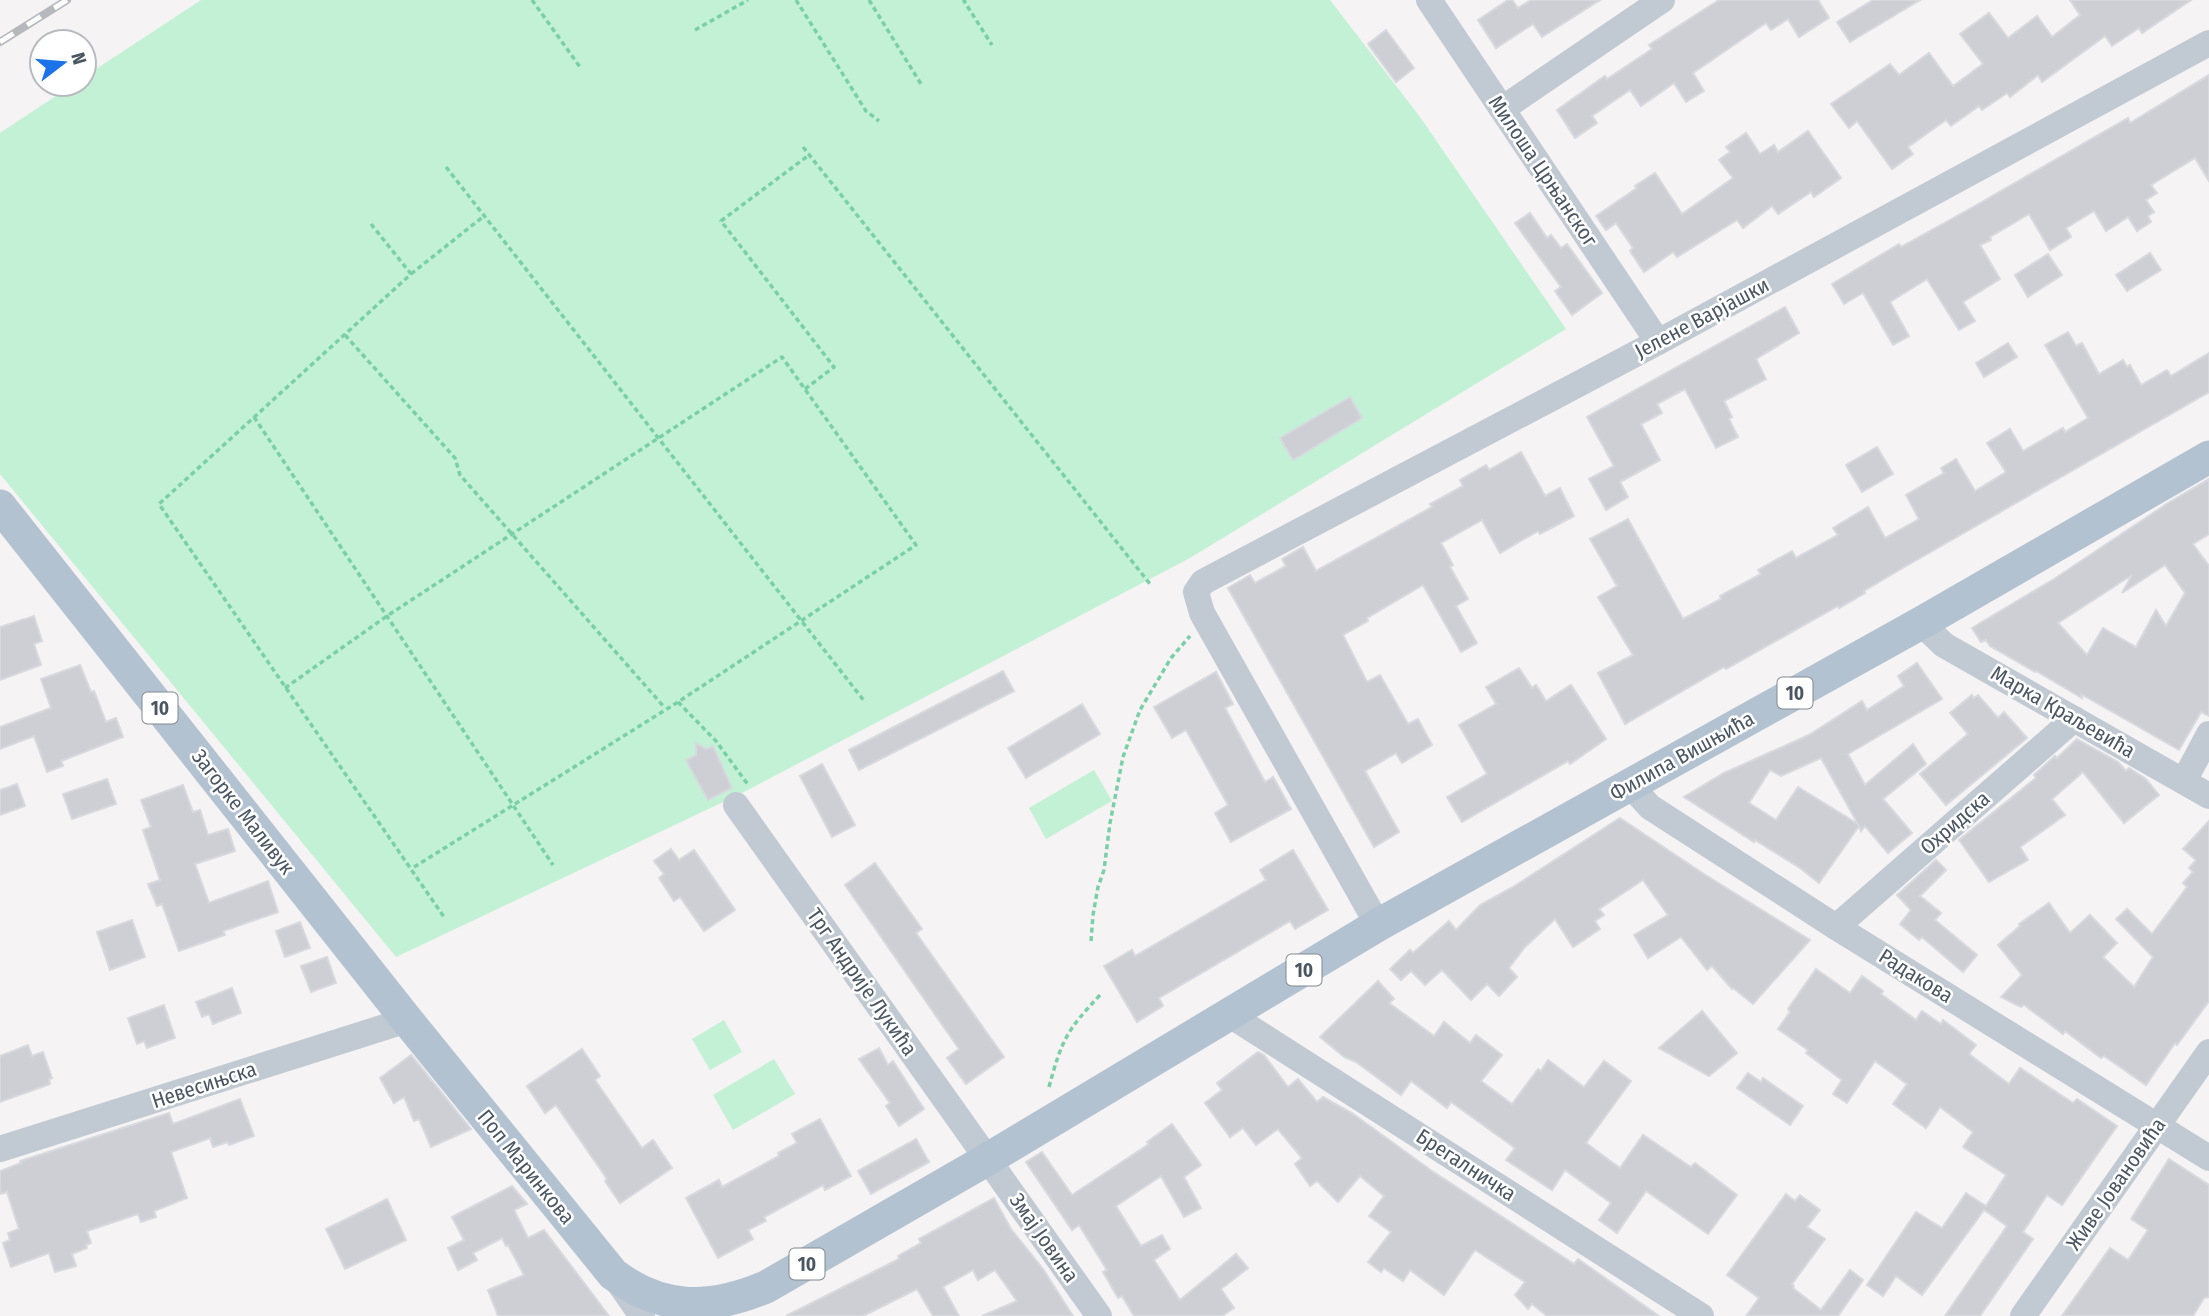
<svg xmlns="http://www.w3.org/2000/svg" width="2209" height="1316" viewBox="0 0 2209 1316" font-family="'Fira Sans Condensed',sans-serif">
<rect width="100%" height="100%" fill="#f5f3f3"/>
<g fill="#c3f1d5">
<polygon points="201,0 1330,0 1420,117 1566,329 1190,558 740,794 396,957 0,474 0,133 74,84 84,84 84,77"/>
<polygon points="1094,770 1112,801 1046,839 1029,808"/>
<polygon points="724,1020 742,1052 710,1070 692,1039"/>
<polygon points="774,1059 795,1094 733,1130 713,1095"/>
</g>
<g fill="#cdcfd5" stroke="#d7d9de" stroke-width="2" fill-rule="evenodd">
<polygon points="1508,0 1512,0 1518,8 1531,0 1600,0 1542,37 1533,24 1496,48 1478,20"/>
<polygon points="1719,0 1818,0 1829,18 1799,37 1788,19 1771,30 1766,23 1693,73 1704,91 1686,102 1674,83 1641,106 1630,90 1592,116 1597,123 1575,138 1557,110 1605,76 1607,79 1652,49 1649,45"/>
<polygon points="1873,0 1920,0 1850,42 1837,22"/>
<polygon points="2070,0 2191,0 2142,33 2139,28 2112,46 2105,36 2042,82 2038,75 2010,97 2007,93 1982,110 1979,106 1951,126 1946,120 1908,147 1913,154 1892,169 1857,121 1849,128 1831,104 1890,64 1899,75 1929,53 1953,86 1983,64 1960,34 1989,13 2008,38 2037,16 2052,37 2080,15"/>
<polygon points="1386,30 1414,68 1396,82 1368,44"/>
<polygon points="2209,75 2209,181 2195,158 2151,185 2157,193 2146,200 2154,212 2148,216 2151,222 2137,231 2128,217 2106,231 2094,211 2066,228 2071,237 2050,250 2029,214 1990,237 1991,240 1980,245 2000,279 1963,302 1975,321 1959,330 1927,279 1890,302 1909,336 1893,345 1863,293 1844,304 1832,284 1899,244 1901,247 1973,207 2128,118 2130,123"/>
<polygon points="1808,131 1841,178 1814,197 1811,192 1778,214 1772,206 1743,228 1737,220 1677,257 1673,252 1644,272 1630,251 1633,248 1616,223 1606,230 1596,216 1637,188 1635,186 1655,173 1682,214 1733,178 1719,160 1730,152 1726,147 1746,133 1760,154 1774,145 1778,152"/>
<polygon points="1530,213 1547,238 1551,235 1561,248 1567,244 1602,293 1572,315 1555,291 1561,287 1515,223"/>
<polygon points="2150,253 2161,270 2127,291 2116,275"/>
<polygon points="2048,254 2062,275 2028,297 2015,275"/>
<polygon points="1785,307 1799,333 1756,359 1766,379 1724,401 1732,417 1729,419 1738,437 1716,448 1685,389 1657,404 1662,413 1641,424 1660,460 1620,482 1628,497 1606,510 1589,479 1614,466 1587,417"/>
<polygon points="2068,332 2076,346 2082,343 2099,374 2123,360 2127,367 2130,365 2141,385 2167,370 2171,376 2209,353 2209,392 1901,569 1864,591 1865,593 1839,608 1838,606 1726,669 1724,667 1625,724 1598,673 1633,655 1598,597 1617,586 1590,539 1628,519 1683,619 1721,599 1720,596 1761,574 1758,570 1792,551 1796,558 1838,535 1833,528 1868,507 1885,538 1919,519 1906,495 1944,473 1941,468 1956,459 1975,491 2006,472 1987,443 2010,429 2023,451 2063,428 2065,432 2088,418 2045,345"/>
<polygon points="2008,343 2017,357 1984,377 1976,363"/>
<polygon points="1350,397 1362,418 1293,460 1280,438"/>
<polygon points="1877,447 1893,474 1862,492 1846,465"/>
<polygon points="1521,452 1545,496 1560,488 1574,516 1540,534 1538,531 1500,553 1482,520 1441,543 1453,565 1450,567 1468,599 1456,606 1477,643 1461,652 1423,585 1367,618 1368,621 1343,635 1367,682 1380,675 1408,724 1418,719 1432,745 1402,763 1396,753 1365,771 1399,832 1374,847 1228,588 1250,575 1255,583 1286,566 1282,559 1303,547 1316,571 1432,507 1430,504 1463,486 1460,480 1486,465 1489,470"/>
<path d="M2209,479V534L2193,544L2209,566V716L2201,712L2179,750L2081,694L2082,698L2036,671L2035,672L1990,646L1986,640L1981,642L1972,628L2054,579L2168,503ZM2165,565L2185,593L2166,626L2156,610L2136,647L2103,628L2087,655L2058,623L2132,575L2122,593Z"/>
<polygon points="34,616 42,641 34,644 41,665 0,680 0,627"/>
<path d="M1917,663L1942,699L1848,754L1865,785L1913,744L1926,764L1883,799L1912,833L1888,853L1865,826L1861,831L1859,826L1819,883L1800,868L1755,840L1754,842L1684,797L1724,773L1809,735L1862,701L1867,710L1904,686L1898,676ZM1821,758L1858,824L1798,787L1776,820L1749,803L1770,770L1781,776Z"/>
<polygon points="80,665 91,692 94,691 106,722 116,718 123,737 61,761 63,766 47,772 34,736 0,749 0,727 51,708 41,679"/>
<polygon points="1519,668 1532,688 1536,685 1546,701 1571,685 1606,739 1570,764 1568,761 1462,822 1447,797 1487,774 1459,725 1496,704 1486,687"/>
<polygon points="1003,671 1014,691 859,770 849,750"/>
<polygon points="1216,672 1233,704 1225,708 1265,782 1273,777 1291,809 1231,842 1215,813 1228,805 1186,730 1172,738 1154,707"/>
<polygon points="1972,695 1974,698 1978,695 1998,718 2004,712 2027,738 1946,805 1920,774 1968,734 1950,713"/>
<polygon points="1082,704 1100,734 1026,778 1008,748"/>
<polygon points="2077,739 2118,762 2126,771 2129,768 2146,779 2159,795 2124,823 2083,772 2052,799 2065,815 2020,847 2028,860 1989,882 1959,840 2036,778 2034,775 2055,756 2057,758"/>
<polygon points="696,743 706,749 713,746 732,788 708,800 686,760 696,755"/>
<polygon points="822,764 855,825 832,837 800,776"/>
<polygon points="107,779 116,804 72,819 63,794"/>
<polygon points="17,784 25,806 0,815 0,790"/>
<polygon points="183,785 193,812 200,810 208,835 228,829 235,851 195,864 209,903 268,881 278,912 223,931 225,935 179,951 162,904 157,906 148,884 160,880 143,830 151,827 141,800"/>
<polygon points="1620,818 1704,874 1810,940 1753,1004 1733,988 1732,989 1712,966 1707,970 1681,937 1648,958 1634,935 1668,915 1643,880 1599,909 1604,915 1595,921 1600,929 1573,947 1555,919 1525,947 1509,968 1517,977 1499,996 1487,984 1471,1000 1442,970 1425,985 1411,971 1401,980 1390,969 1410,950 1413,953 1449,921 1456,930 1480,905 1513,887"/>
<polygon points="2209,821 2209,1001 2177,1045 2175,1043 2146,1085 2104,1056 2101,1058 2065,1031 2063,1034 2024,1005 2021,1007 2001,997 2022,975 1998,945 2020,926 2019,924 2049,903 2070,933 2090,915 2117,943 2103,957 2134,987 2153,957 2116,919 2127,909 2152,934 2187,887 2183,883 2193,872 2189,868 2196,860 2183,849"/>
<polygon points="671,849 679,860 694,850 735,910 704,931 680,897 674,901 659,878 664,874 654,861"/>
<polygon points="1293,850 1328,910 1295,929 1290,921 1159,998 1163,1006 1137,1022 1104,966 1132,950 1135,956 1266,880 1260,870"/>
<polygon points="1936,860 1946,870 1920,896 1941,913 1935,920 1977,955 1963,972 1922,937 1919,940 1900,924 1911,910 1897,895"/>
<polygon points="875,863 922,929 916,933 1004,1057 966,1084 947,1058 959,1049 845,885"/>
<polygon points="132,920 145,957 110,970 97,932"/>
<polygon points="300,922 310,948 285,957 276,931"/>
<polygon points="327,957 336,983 311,992 301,966"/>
<polygon points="1816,969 1850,993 1862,976 1883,991 1881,994 1916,1020 1922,1011 1941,1024 1943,1020 1951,1026 1976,1045 1969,1054 2009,1084 2020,1068 2073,1103 2077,1099 2117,1126 2062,1205 2047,1195 2023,1232 2033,1239 1980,1316 1945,1316 2007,1226 1984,1210 1922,1295 1896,1276 1883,1296 1867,1285 1916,1212 1942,1228 1966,1193 1986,1206 2006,1175 1963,1147 1973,1132 1940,1107 1926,1128 1893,1104 1907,1084 1875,1061 1847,1103 1833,1094 1842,1080 1806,1053 1808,1050 1778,1029 1790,1012 1788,1009"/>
<polygon points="1378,981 1394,999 1389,1003 1434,1036 1444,1022 1470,1043 1476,1035 1502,1055 1481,1081 1512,1104 1538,1069 1541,1071 1548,1060 1584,1087 1604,1061 1631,1081 1586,1143 1620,1168 1643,1135 1691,1167 1695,1163 1737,1195 1708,1234 1646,1191 1617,1233 1599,1220 1611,1203 1565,1170 1552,1190 1506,1160 1515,1148 1451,1102 1447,1108 1411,1081 1401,1095 1356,1062 1344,1057 1320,1037"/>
<polygon points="232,988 241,1013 213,1024 209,1014 202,1017 196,1002"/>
<polygon points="164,1005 175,1038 147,1048 144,1041 137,1044 128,1018"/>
<polygon points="1702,1011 1737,1053 1709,1076 1659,1048"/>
<polygon points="28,1045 32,1056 43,1052 52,1078 49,1079 50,1084 0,1102 0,1056"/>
<polygon points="879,1048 888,1065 893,1061 924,1109 899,1126 886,1106 890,1103 859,1059"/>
<polygon points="582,1049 600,1076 595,1080 642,1148 653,1140 672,1168 620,1203 605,1181 607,1179 556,1105 545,1113 527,1086"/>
<polygon points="1258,1052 1264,1055 1288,1087 1298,1079 1317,1102 1323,1097 1352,1113 1432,1171 1574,1264 1578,1259 1659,1316 1547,1316 1532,1304 1528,1309 1515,1295 1525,1282 1475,1250 1444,1295 1410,1270 1403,1281 1384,1268 1381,1272 1368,1262 1391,1232 1369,1216 1384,1196 1360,1176 1338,1202 1317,1181 1310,1186 1295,1164 1302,1158 1278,1129 1256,1145 1243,1128 1230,1137 1205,1103 1222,1090 1217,1083"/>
<polygon points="411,1055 433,1082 471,1129 431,1147 419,1119 414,1121 404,1097 394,1103 380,1078"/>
<polygon points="1748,1073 1761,1082 1763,1078 1803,1106 1790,1125 1737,1088"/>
<polygon points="240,1099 254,1136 229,1145 228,1142 213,1147 210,1138 171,1152 187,1198 154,1211 156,1217 141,1222 138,1214 87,1231 91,1243 86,1245 87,1248 72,1254 76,1266 55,1272 49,1253 11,1267 3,1243 10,1240 8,1233 19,1229 7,1192 0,1194 0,1171 21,1163 20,1161 169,1113 173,1124"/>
<polygon points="820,1119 851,1176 825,1190 823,1185 764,1217 766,1221 748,1230 753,1239 718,1258 686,1198 719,1180 722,1187 779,1156 778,1153 797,1143 792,1134"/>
<polygon points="1172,1124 1201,1165 1184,1177 1201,1208 1184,1217 1161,1176 1116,1206 1141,1246 1162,1235 1170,1249 1154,1260 1180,1300 1236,1254 1248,1268 1221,1289 1234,1308 1222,1316 1134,1316 1122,1296 1118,1298 1103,1272 1107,1270 1079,1225 1072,1230 1026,1162 1042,1152 1072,1195 1149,1144 1147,1142"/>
<polygon points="916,1139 929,1162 871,1194 858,1171"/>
<polygon points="2169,1159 2209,1185 2209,1297 2204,1298 2193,1316 2062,1316 2110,1248 2128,1260 2148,1230 2131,1219"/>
<polygon points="512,1186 527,1204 514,1210 528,1238 544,1230 609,1316 498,1316 488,1290 524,1275 508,1245 506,1246 502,1238 473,1253 477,1260 458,1270 448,1248 464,1240 452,1217"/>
<polygon points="1786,1194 1795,1201 1800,1195 1820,1210 1807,1227 1825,1239 1792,1284 1794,1286 1793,1288 1821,1310 1850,1270 1863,1280 1838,1316 1746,1316 1759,1298 1727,1275"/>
<polygon points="994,1198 1011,1229 1043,1269 1073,1316 982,1316 1017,1301 995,1270 978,1280 973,1270 943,1287 959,1316 933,1316 917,1289 863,1316 786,1316 899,1259 898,1256 921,1243 919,1239"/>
<polygon points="387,1199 406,1240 345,1269 326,1229"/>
</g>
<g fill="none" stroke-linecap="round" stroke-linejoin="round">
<g stroke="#7ad0a6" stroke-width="3.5" stroke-dasharray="5 3.5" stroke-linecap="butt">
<polyline points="532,0 580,67"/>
<polyline points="796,0 866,111 879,121"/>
<polyline points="869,0 921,84"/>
<polyline points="966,0 964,1 992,45"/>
<polyline points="695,30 748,0"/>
<polyline points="803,147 1150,584"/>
<polyline points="446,167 865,702"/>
<polyline points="371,224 411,274 159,504 444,917"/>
<polyline points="411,274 484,216"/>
<polyline points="345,335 455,458 460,475 665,708"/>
<polyline points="805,389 834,367 721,221 809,155"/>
<polyline points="254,417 553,865"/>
<polyline points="285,688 387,616 782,357 916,545 678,702 411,869"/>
<polyline points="678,702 716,741 749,786"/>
<polyline points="1091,941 1093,915 1098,887 1104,870 1110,823 1123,757 1140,710 1171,658 1190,636"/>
<path d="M1049,1087C1062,1039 1067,1030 1101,994"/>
</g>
<g stroke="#c1cad2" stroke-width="26">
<polyline points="1429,0 1658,342"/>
<polyline points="1502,109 1662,0"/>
<polyline points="1921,623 1944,645 2209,796"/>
<polyline points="2184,781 2209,734"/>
<polyline points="1630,785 1650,807 1836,927 2209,1158"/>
<polyline points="736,805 1099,1316"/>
<polyline points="1378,925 1202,613 1196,592 1203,582 1658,342 2209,43"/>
<polyline points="1836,927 2074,719"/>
<polyline points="1230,1015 1701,1316"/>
<polyline points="0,1149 407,1020"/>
<polyline points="615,1277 642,1316"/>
<polyline points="2023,1316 2209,1052"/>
</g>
<path stroke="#b3c2d1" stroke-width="33" d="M0,506L407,1020L613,1274C663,1312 711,1310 766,1287L988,1159L1378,925L1921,623L2209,457"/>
<defs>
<polyline id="rail" points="0,42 67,0"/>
</defs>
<use href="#rail" stroke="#b5b8bd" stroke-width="8"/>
<use href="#rail" stroke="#fff" stroke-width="5" stroke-dasharray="16" stroke-linecap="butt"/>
</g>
<g text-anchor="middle" stroke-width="5" stroke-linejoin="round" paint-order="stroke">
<g fill="#fff" stroke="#808990" stroke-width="2">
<rect x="1777.5" y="677.5" width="35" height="31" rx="5"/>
<rect x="142.5" y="692.5" width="35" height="31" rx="5"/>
<rect x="1286.5" y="954.5" width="35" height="31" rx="5"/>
<rect x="789.5" y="1248.5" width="35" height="31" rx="5"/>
</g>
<g font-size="19" font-weight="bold" fill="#4a5661">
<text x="1795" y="700">10</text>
<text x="160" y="715">10</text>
<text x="1304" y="977">10</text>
<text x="807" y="1271">10</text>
</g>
<g font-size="21" fill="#4a5661" stroke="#fff">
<text transform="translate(1543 171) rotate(56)" y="7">Милоша Црњанског</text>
<text transform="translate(1702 318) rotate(-28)" y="7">Јелене Варјашки</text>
<text transform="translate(2063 712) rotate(30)" y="7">Марка Краљевића</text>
<text transform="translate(1682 756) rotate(-29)" y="7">Филипа Вишњића</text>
<text transform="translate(243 812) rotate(52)" y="7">Загорке Маливук</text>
<text transform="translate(1955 823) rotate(-41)" y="7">Охридска</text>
<text transform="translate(1916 976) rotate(32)" y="7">Радакова</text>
<text transform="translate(862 982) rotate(55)" y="7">Трг Андрије Лукића</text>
<text transform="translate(204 1085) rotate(-18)" y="7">Невесињска</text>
<text transform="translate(1466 1165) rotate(33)" y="7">Брегалничка</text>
<text transform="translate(526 1167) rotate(51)" y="7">Поп Маринкова</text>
<text transform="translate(2116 1184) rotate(-55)" y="7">Живе Јовановића</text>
<text transform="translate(1044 1238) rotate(55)" y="7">Змај Јовина</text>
</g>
</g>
<g transform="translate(63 63) rotate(74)"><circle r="33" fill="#ffffff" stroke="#b7bbc0" stroke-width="2"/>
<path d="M0-5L12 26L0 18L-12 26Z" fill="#1a73e8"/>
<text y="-10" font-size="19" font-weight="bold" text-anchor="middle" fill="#4a5661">N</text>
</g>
</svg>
